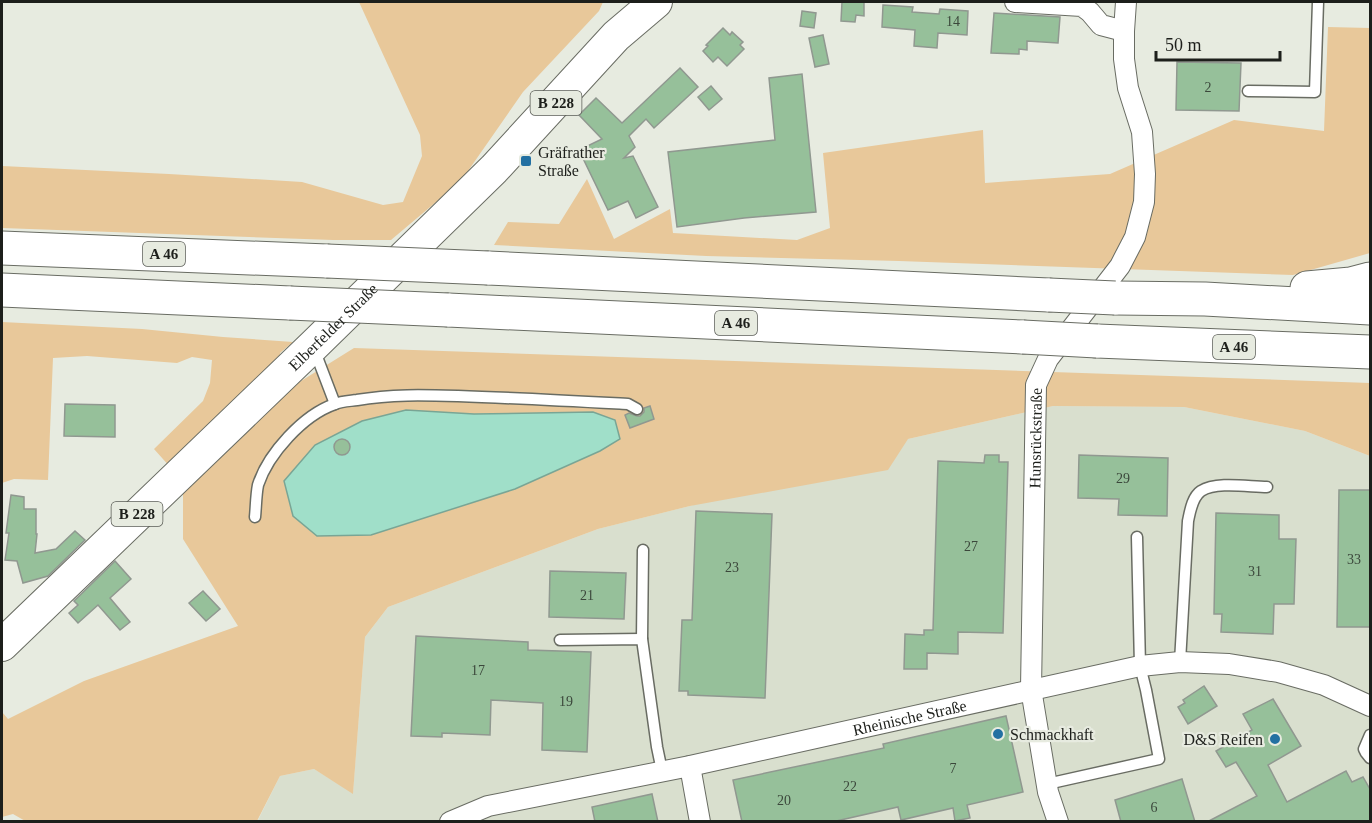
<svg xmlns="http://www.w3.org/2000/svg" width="1372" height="823" viewBox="0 0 1372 823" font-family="'Times New Roman',serif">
<rect width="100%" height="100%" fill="#e7ebe0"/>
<polygon fill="#d9dfce" points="1053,406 1184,407 1305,431 1370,456 1370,821 257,822 280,776 314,769 353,793 365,637 388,607 598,529 690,506 908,439"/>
<g fill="#e8c89a" fill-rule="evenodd">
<polygon points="359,2 603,2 599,11 523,92 461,181 391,240 333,240 2,228 2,166 169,174 302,182 383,205 403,202 422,156 420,135"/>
<polygon points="1328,27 1370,28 1370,253 1293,275 899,261 706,256 494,245 508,222 559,224 587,179 614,239 670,209 673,233 797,240 830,228 823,153 983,130 985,183 1110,174 1234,120 1324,131"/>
<polygon points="2,322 142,329 223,337 293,342 280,353 281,362 171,468 154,449 203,401 210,383 212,360 192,357 177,363 87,356 53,358 48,480 14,479 2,483"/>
<path d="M354,348L1370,383V456L1305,431L1184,407L1053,406L908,439L888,470L690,506L598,529L388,607L365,637L353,794L314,769L280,776L257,821L27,822L13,814L2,817V712L8,719L84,681L238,626L183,539V491L285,391ZM406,410L474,414L593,412L600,451L515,489L371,535L317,536Z"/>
</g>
<polygon fill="#a0dfc9" stroke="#79a595" stroke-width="1.5" points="406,410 474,414 593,412 615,420 620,439 600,451 515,489 371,535 317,536 293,516 284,481 315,445 362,421"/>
<g fill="#96c09a" stroke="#909890" stroke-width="1.5">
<polygon points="842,2 864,2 864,16 856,15 855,22 841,21"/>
<polygon points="883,5 913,7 912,12 939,14 940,9 968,11 967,35 938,33 937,48 914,46 915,30 882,27"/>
<polygon points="802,11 816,13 814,28 800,26"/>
<polygon points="994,13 1060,17 1058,43 1027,41 1027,50 1019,49 1019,54 991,53"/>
<polygon points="723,28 730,35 732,32 743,42 740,45 744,49 727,66 718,57 713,62 703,51 708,46 706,45"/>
<polygon points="823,35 829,64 815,67 809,38"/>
<polygon points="1177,62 1241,63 1239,111 1176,110"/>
<polygon points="680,68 698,87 654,128 646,119 629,136 635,147 624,158 633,156 658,207 636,218 628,201 608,210 579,150 602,139 579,115 596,98 622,123"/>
<polygon points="802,74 816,212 744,218 677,227 668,152 775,140 769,78"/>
<polygon points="711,86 722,99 709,110 698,97"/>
<polygon points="65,404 115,405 115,437 64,436"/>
<polygon points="650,406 654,419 630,428 625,415 629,413 637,416 640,416 644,412 644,408"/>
<circle cx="342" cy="447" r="8"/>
<polygon points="985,455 999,455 999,462 1008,462 1003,633 958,632 958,654 927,653 927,669 904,669 905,634 924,635 924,630 933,630 938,461 984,463"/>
<polygon points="1079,455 1168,458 1167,516 1118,515 1119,499 1078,498"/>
<polygon points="1339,490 1371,490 1371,627 1337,627"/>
<polygon points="11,495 24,497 24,509 36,509 36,534 37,534 35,553 56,549 75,531 85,540 48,576 23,583 17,561 5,560 9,533 6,533"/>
<polygon points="696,511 772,514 765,698 688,695 688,691 679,691 682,620 692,620"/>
<polygon points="1216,513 1279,515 1279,539 1296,539 1294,604 1274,604 1273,634 1221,632 1222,614 1214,614"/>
<polygon points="115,561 131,579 110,598 130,622 120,630 98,605 78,623 69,613 78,605 74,601"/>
<polygon points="550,571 626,573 624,619 549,617"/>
<polygon points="203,591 220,609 206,621 189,603"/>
<polygon points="416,636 528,642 528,650 591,652 587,752 542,750 543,703 491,700 490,735 442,733 442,737 411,736"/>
<polygon points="1204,686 1217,706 1188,724 1178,707 1185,703 1183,700"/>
<polygon points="1273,699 1301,746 1268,765 1287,802 1346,771 1352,782 1363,777 1371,791 1371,822 1207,822 1257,796 1236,762 1226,767 1216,751 1252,730 1243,714"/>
<polygon points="1006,716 1023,792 967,805 970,818 955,821 953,808 901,820 898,807 832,822 742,822 733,780 884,748 883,744"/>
<polygon points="1182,779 1195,822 1121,822 1115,800"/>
<polygon points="652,794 658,822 595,822 592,807"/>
</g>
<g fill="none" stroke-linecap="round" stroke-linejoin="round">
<defs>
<g id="lane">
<polyline points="1248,91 1315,92 1318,2"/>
<polyline points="314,349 335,404"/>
<path d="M255,517C256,507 256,495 258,485C268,454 303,415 335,404C342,401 350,401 357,400C391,394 424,395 458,396C515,398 571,401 628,404L637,409"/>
<polyline points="642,639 643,550"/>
<polyline points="560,640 642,639 657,747 662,771"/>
<path d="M1180,662L1188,521C1190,512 1192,497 1201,491C1217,481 1249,487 1267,487"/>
<polyline points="1370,735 1364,749 1366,753 1370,758"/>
<polyline points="1047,784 1159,759 1146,690 1140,666 1137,537"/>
</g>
<g id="street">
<polyline points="1015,2 1082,6 1090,12 1101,25 1124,31"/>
<polyline points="690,766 700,822"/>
<path id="s1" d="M450,822L488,806L690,766L1140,666L1180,662L1229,664L1278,672L1324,685L1370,706"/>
<path id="s2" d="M1058,822L1048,792L1031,689L1036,385L1048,359L1120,266L1135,237L1144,202L1145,174L1142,132L1128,88L1124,59V31L1126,2"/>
</g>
<g id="primary">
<path id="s3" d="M2,645L313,346L494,169L616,36L656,2"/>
</g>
<g id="highway">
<polyline points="2,248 327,261"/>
<polyline points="488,268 1049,295"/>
<polyline points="1307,288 1351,284 1370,279"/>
<polyline points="2,290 290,303"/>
<polyline points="1115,298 1205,299 1370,308"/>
<polyline points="448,310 1023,337"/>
<polyline points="1097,341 1370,352"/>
</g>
</defs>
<use href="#lane" stroke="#696c63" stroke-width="13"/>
<use href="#street" stroke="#696c63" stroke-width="22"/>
<use href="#primary" stroke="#696c63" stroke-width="34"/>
<use href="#highway" stroke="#696c63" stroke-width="35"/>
<use href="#lane" stroke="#fff" stroke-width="10"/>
<use href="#street" stroke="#fff" stroke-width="20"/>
<use href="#primary" stroke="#fff" stroke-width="32"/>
<use href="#highway" stroke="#fff" stroke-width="33"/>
<defs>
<g id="highway-bridge">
<polyline points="327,261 488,268"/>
<polyline points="1049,295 1115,298"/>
<polyline points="290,303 448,310"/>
<polyline points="1023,337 1097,341"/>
</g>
</defs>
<use href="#highway-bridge" stroke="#696c63" stroke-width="35" stroke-linecap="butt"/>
<use href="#highway-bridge" stroke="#fff" stroke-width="33"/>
</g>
<g fill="#2370a2" stroke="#e7ebe0" stroke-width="2">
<rect x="520" y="155" width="12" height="12" rx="3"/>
<circle cx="998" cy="734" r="6"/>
<circle cx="1275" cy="739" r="6"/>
</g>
<g text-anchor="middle" stroke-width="4.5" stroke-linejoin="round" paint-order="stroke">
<g font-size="14" fill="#3b473b">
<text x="953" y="26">14</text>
<text x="1208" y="92">2</text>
<text x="1123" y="483">29</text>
<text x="971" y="551">27</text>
<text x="1354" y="564">33</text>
<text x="732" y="572">23</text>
<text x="1255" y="576">31</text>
<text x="587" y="600">21</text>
<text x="478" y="675">17</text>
<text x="566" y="706">19</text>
<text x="953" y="773">7</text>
<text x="850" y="791">22</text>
<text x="784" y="805">20</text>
<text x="1154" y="812">6</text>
</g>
<g fill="#e7ebe0" stroke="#5a5c56" stroke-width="1.5">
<rect x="530.5" y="91" width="51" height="24" rx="4.5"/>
<rect x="143" y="242" width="42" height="24" rx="4.5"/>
<rect x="715" y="311" width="42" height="24" rx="4.5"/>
<rect x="1213" y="335" width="42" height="24" rx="4.5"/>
<rect x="111.5" y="502" width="51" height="24" rx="4.5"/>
</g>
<g font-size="15" font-weight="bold" fill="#1d1f1b">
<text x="556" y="108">B 228</text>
<text x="164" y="259">A 46</text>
<text x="736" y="328">A 46</text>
<text x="1234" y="352">A 46</text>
<text x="137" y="519">B 228</text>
</g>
<g font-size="16" fill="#1d1f1b" stroke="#e7ebe0" text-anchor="start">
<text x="538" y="158">Gräfrather<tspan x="538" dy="18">Straße</tspan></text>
<text x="1010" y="740">Schmackhaft</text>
<text x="1263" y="745" text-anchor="end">D&amp;S Reifen</text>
</g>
<g font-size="16" fill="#1d1f1b" stroke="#e7ebe0">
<text dy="6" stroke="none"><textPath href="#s3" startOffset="459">Elberfelder Straße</textPath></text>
<text dy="6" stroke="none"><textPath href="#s2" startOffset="387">Hunsrückstraße</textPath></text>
<text dy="6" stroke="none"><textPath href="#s1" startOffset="472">Rheinische Straße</textPath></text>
</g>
</g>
<rect width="1372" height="823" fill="none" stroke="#1d1f1b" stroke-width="6"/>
<path d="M1156 51v9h124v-9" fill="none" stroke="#1d1f1b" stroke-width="3"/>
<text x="1165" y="51" font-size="18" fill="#1d1f1b" stroke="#e7ebe0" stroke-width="4.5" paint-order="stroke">50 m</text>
</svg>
